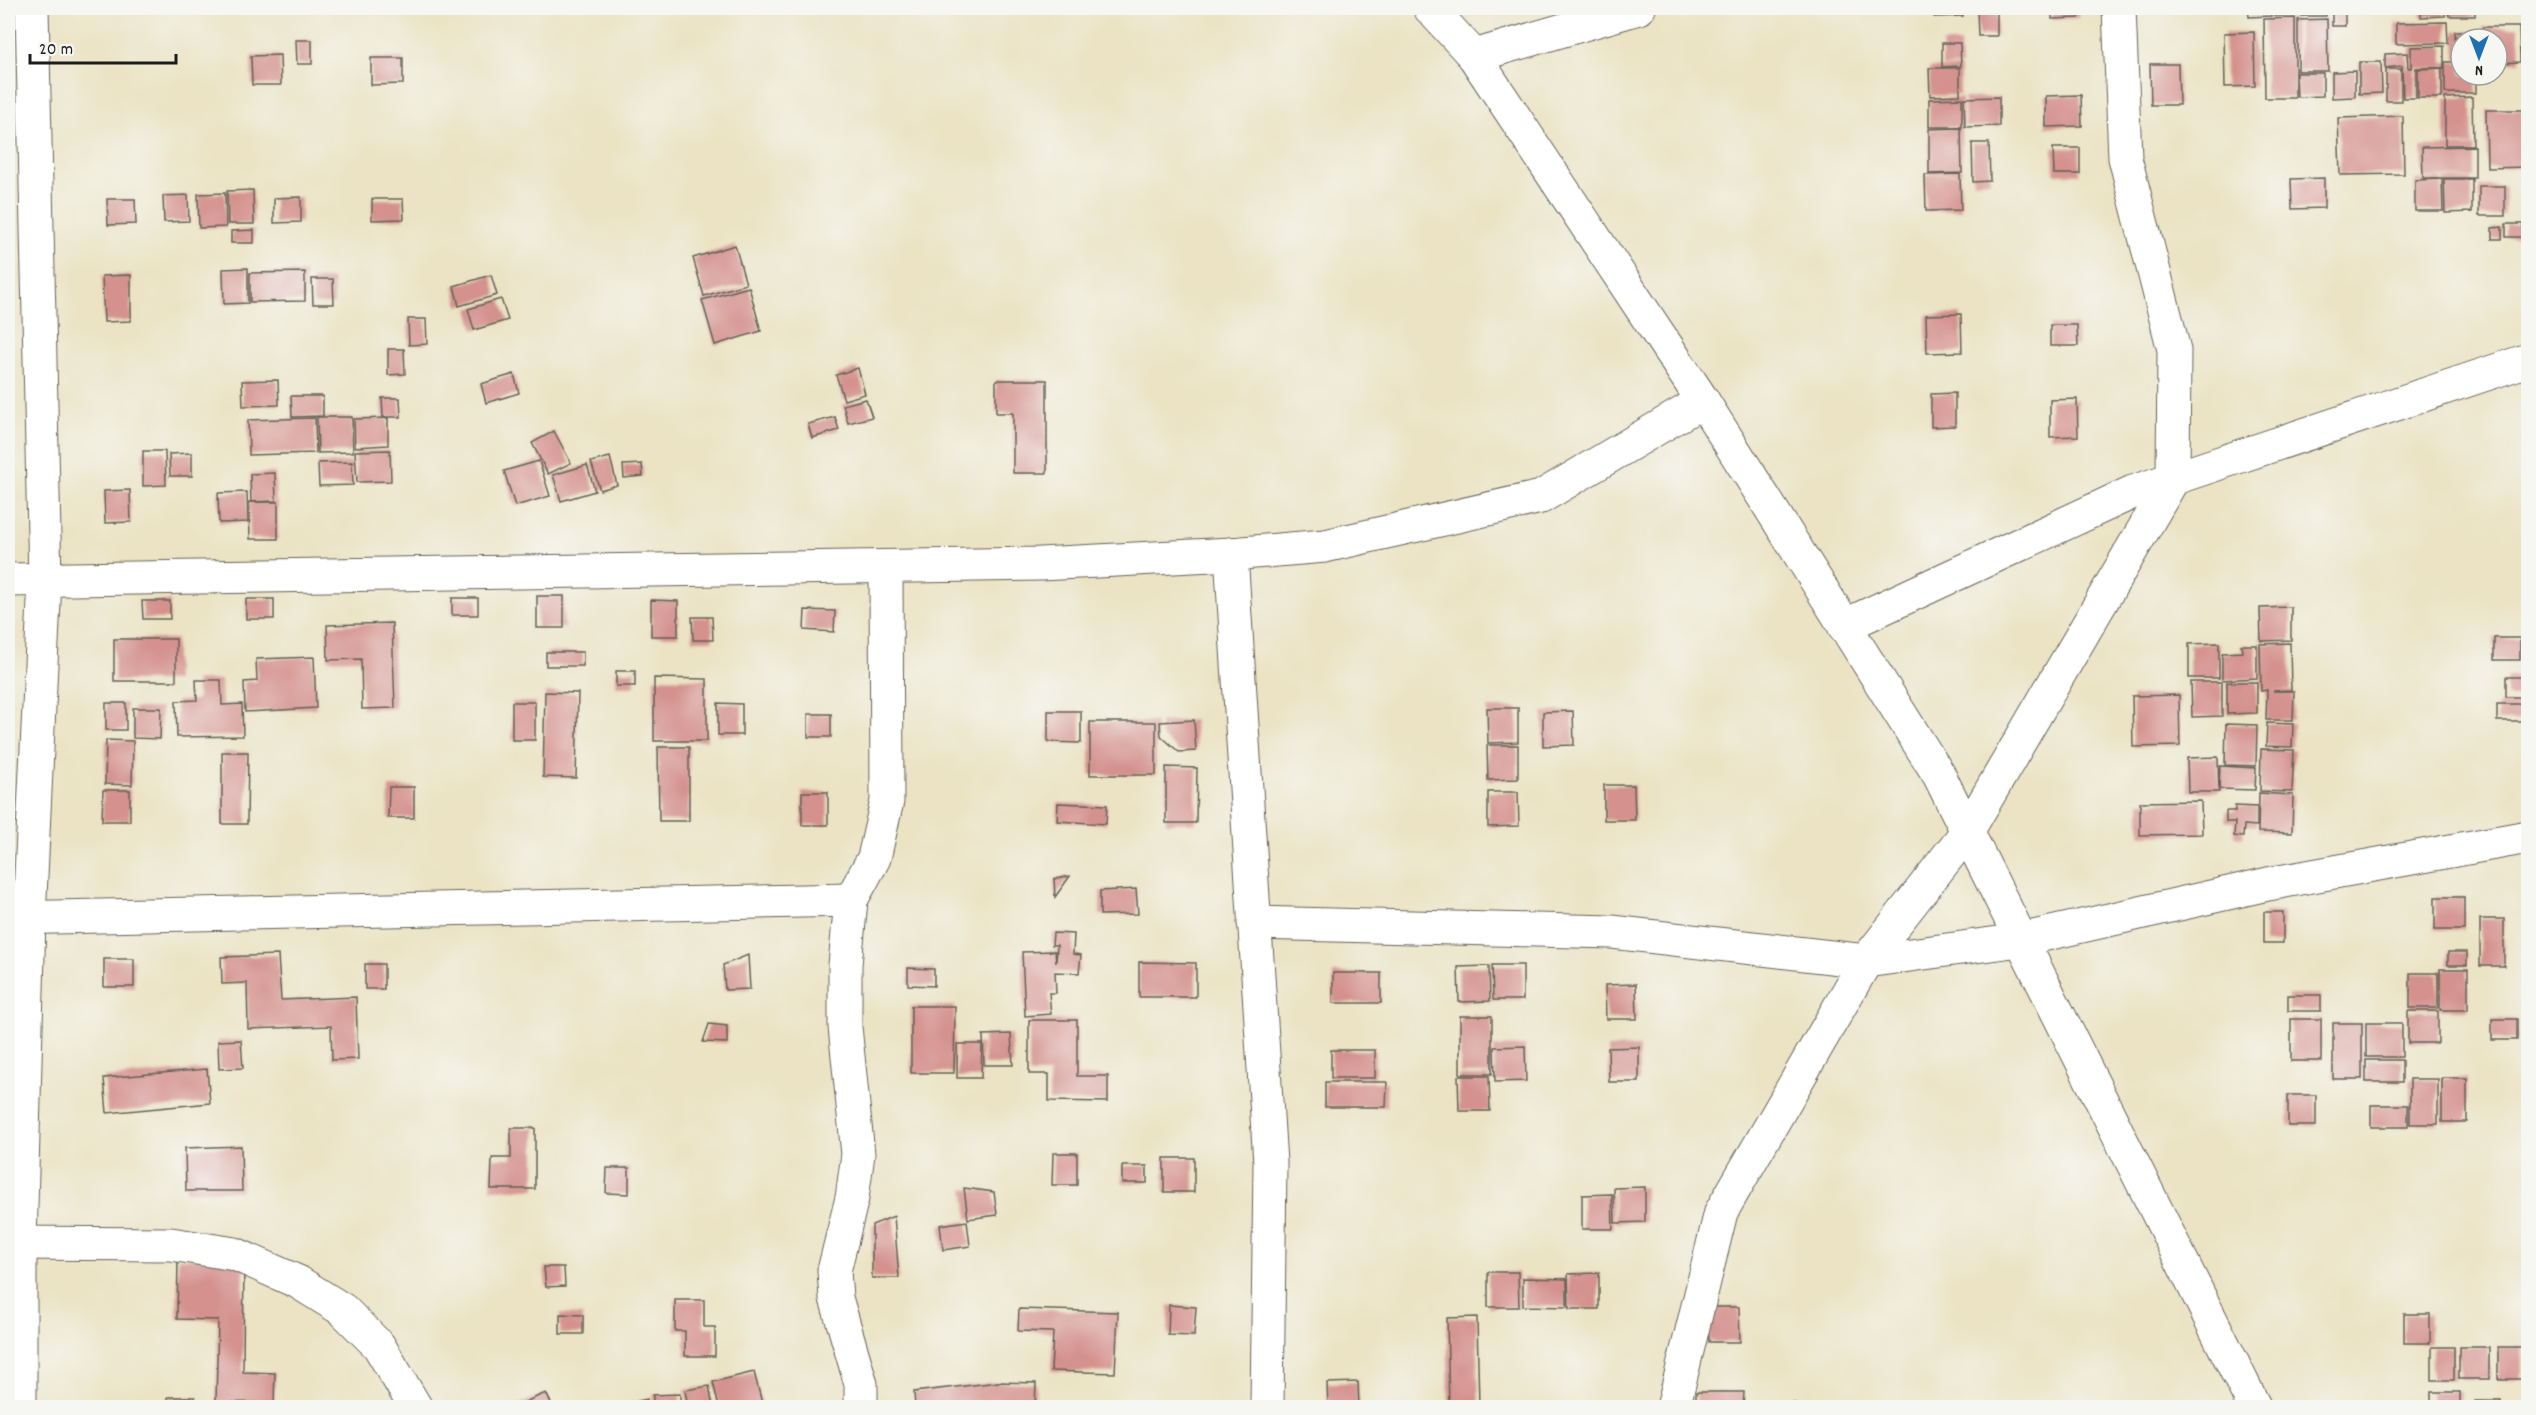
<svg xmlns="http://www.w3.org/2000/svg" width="2536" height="1415" viewBox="0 0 2536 1415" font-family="Dekko,sans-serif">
<rect width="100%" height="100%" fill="#f6f6f2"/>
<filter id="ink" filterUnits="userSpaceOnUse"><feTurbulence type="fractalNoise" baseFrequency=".0167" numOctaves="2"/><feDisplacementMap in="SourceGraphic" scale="12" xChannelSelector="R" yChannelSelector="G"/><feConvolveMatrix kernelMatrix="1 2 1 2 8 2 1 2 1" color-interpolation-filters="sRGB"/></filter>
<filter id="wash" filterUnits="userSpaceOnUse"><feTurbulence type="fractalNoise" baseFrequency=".008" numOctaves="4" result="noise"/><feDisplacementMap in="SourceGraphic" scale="24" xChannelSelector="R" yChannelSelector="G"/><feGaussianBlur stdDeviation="1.35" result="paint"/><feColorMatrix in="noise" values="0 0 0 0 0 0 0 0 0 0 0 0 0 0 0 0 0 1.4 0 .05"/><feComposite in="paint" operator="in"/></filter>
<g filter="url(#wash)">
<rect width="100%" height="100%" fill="#ebe3c4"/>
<g id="blocks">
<g fill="#d4918d">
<polygon points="1934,8 1963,8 1963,16 1934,17"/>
<polygon points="1977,8 1997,8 1997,36 1978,36"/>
<polygon points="2052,8 2078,8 2079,18 2052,19"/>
<polygon points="2248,8 2271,8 2271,16 2249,17"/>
<polygon points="2274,8 2298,8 2298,15 2274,16"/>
<rect x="2302" y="8" width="24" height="8"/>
<rect x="2332" y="8" width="13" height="18"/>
<polygon points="2421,8 2445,8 2445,16 2421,17"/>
<polygon points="2448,8 2475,8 2475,16 2449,16"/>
<polygon points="2295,18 2295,98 2265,98 2264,19"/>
<polygon points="2327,19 2328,71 2298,71 2298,20"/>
<polygon points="2447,22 2448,43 2396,44 2396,23"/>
<polygon points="2483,27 2519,27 2520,62 2497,63 2497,39 2484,39"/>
<polygon points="2455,31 2481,31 2481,39 2461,39 2461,60 2456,60"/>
<polygon points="2254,32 2255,86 2225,87 2224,33"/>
<polygon points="296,40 312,40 312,64 297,64"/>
<polygon points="1942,43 1960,43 1961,66 1942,67"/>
<polygon points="2444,46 2444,68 2416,68 2416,98 2403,98 2402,66 2385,68 2385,54 2407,53 2408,68 2411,68 2411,47"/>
<polygon points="280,55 281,85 252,85 251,56"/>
<polygon points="371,58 403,58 403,84 371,85"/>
<polygon points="2359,62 2381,62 2382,93 2359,94"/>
<polygon points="2445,62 2461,62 2461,75 2476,75 2476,93 2445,93"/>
<polygon points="2150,64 2178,64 2179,105 2151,105"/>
<polygon points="1929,68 1960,68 1960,95 1930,96"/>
<polygon points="2442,68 2442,98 2418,98 2418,69"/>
<rect x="2386" y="69" width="15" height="32"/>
<polygon points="2355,71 2355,97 2332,98 2332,72"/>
<polygon points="2296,73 2323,73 2323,96 2297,97"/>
<polygon points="2081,95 2082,126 2046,127 2046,96"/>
<polygon points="1999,97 1999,126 1965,127 1964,98"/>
<polygon points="2472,97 2473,145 2445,145 2445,98"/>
<polygon points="1962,98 1962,127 1929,127 1929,99"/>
<polygon points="2486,110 2528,110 2528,167 2487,168"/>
<polygon points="2403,116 2404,174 2340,175 2338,118"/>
<polygon points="1961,128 1962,173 1929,174 1929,129"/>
<polygon points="1972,143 1989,143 1990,181 1973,182"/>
<polygon points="2475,146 2475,178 2423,178 2422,147"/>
<polygon points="2053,148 2080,148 2080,174 2054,174"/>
<polygon points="1960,174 1961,210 1926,211 1925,175"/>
<polygon points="2324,178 2324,208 2292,209 2291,179"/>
<polygon points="2442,179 2443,211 2415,211 2415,180"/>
<polygon points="2444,179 2472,179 2472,212 2445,213"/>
<rect x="2479" y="186" width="26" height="30"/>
<polygon points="253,190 254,224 228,224 227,191"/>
<polygon points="225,193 226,227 199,228 198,194"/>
<polygon points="188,195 189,221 164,222 163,196"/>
<polygon points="301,197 301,222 274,223 274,198"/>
<polygon points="107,199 135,199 136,224 108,225"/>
<polygon points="372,199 403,199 404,219 372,220"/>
<rect x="2506" y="224" width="17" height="13"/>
<polygon points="2502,227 2502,239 2492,239 2492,228"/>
<polygon points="254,230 254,243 231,243 231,231"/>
<polygon points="735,245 746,284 704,296 693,258"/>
<polygon points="248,268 248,303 224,304 223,269"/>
<polygon points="305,272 305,301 250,302 250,273"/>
<polygon points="131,275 131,321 104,322 102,276"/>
<polygon points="491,275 497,295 459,306 454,286"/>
<polygon points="312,279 333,279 334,304 313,304"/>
<polygon points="749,287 761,331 715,345 702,300"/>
<polygon points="501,299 508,320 474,330 468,309"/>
<polygon points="1961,314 1962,352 1927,353 1926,315"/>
<polygon points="408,319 426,319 427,344 409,345"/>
<polygon points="2050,325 2077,325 2078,346 2050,346"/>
<polygon points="388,349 404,349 405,374 388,375"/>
<polygon points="858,368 865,394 844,400 836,375"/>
<polygon points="514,374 519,393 486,403 481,384"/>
<polygon points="278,380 279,405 243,406 242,381"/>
<polygon points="996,380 1047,380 1047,473 1013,473 1013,413 996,413"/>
<polygon points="1955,393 1955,426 1931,427 1931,394"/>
<polygon points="291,396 323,396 323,416 292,417"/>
<polygon points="382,398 400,398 401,417 383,417"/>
<polygon points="866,399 872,417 848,423 843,405"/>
<polygon points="2077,399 2078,436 2050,437 2050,400"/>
<polygon points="317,417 352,417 353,452 318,453"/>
<polygon points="835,417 839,430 812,438 808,424"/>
<polygon points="315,418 316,453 249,455 248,420"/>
<polygon points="388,418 388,445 355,447 354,419"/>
<polygon points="554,431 571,463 548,474 532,443"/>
<polygon points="390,450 391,481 357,482 355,451"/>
<polygon points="143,451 165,451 166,485 143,486"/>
<polygon points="192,453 192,476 170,476 169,454"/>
<polygon points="610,457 617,485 600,490 591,462"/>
<polygon points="539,461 550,496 515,506 504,471"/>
<polygon points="352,462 353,485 319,486 318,463"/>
<polygon points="642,464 643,476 624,478 623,465"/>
<polygon points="587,465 595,491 561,501 553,475"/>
<polygon points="275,473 276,501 251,502 250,474"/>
<polygon points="130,490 131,522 105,523 104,491"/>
<polygon points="247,492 248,522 219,523 218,493"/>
<polygon points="249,502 278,502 278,539 250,539"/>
<rect x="537" y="596" width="27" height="32"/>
<rect x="452" y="598" width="26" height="17"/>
<rect x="246" y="599" width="28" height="20"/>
<polygon points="651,600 678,601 678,636 651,636"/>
<polygon points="142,601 170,601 170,619 143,619"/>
<polygon points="2291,607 2291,640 2261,641 2260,608"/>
<polygon points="805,610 835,611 834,632 804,630"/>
<polygon points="692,617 712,617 713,640 693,640"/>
<polygon points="392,623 395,708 362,709 361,659 328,660 327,625"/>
<rect x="2494" y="638" width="26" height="22"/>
<rect x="114" y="639" width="62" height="42"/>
<polygon points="2219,643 2219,678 2189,678 2189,644"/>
<polygon points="2290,643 2291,690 2273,691 2294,691 2293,720 2266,720 2267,690 2261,691 2260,644"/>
<polygon points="2241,645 2257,645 2257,678 2222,680 2222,653 2242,652"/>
<rect x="546" y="652" width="37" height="14"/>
<polygon points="314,657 316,708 245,712 244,682 257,681 256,659"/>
<rect x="616" y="671" width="19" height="15"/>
<rect x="2506" y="677" width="22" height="20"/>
<polygon points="654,678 707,679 707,741 654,741"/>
<polygon points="196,680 221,680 222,705 242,704 243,736 177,737 176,701 197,700"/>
<polygon points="2191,682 2222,682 2222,716 2192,717"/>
<polygon points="2227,682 2257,682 2257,713 2227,714"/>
<polygon points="545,692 578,693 576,778 543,777"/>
<polygon points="2179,695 2180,746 2133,747 2132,696"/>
<rect x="512" y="702" width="23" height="38"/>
<rect x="106" y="703" width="20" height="27"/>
<polygon points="718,703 742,704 742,735 718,735"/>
<rect x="2497" y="704" width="26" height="17"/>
<polygon points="133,708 161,708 160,739 133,738"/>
<polygon points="1487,708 1518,708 1518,742 1488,743"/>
<polygon points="1048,711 1081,711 1081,743 1048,742"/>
<polygon points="1573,711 1574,745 1543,746 1543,712"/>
<rect x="808" y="714" width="23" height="23"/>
<polygon points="1194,720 1196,751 1179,752 1161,736 1160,722"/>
<rect x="1090" y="722" width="66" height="53"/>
<polygon points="2267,723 2293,724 2292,747 2266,746"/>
<polygon points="2226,724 2257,725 2256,766 2225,765"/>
<polygon points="106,740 133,741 132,785 105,784"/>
<polygon points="1487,745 1518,745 1518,779 1488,780"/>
<polygon points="658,747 689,747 689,821 659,821"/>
<polygon points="2261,749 2294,750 2292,792 2260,791"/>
<polygon points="222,752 248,752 247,824 222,824"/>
<polygon points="2218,757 2219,792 2188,792 2187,758"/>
<polygon points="2220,766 2256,768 2255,790 2219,789"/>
<polygon points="1166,767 1197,768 1196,823 1166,823"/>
<polygon points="1604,785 1634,785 1635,820 1604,820"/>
<polygon points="389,787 414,787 414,818 388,818"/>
<polygon points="103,790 130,790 130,821 102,821"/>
<rect x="802" y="792" width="26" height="33"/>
<polygon points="1488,792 1518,792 1519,826 1488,827"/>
<polygon points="2259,793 2293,795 2292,833 2258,832"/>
<polygon points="2201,801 2202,834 2140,835 2140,802"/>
<polygon points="1058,803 1107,805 1106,824 1057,821"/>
<polygon points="2235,806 2257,807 2257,826 2244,825 2243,837 2234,836 2235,822 2226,822 2226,811 2235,811"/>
<polygon points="1070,876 1055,897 1054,879"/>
<polygon points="1136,889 1138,914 1100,915 1100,891"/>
<rect x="2435" y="897" width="29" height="33"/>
<rect x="2264" y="912" width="19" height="31"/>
<rect x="2480" y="919" width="24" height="47"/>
<polygon points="1053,933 1074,934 1073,954 1081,955 1079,973 1055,972 1056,993 1049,993 1051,1014 1025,1016 1022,952 1055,951 1056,963 1057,945 1052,945"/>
<rect x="2448" y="952" width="19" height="13"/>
<polygon points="278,955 281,1000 356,997 358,1059 332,1060 331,1026 248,1029 247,983 222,984 221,957"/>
<polygon points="748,955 750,989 725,990 723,965"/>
<rect x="104" y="959" width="30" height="28"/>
<polygon points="1139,962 1196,963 1196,997 1139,997"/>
<rect x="365" y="964" width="19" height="25"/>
<polygon points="1492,965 1523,965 1523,1000 1493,1000"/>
<polygon points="1489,966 1490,1001 1459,1002 1458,967"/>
<polygon points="908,968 934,969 934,986 908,985"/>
<rect x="2440" y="969" width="28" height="41"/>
<rect x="1333" y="973" width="48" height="30"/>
<rect x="2410" y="973" width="28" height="35"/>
<polygon points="1636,984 1637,1019 1606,1019 1605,985"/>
<rect x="2288" y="995" width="33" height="16"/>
<polygon points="911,1006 955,1006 954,1073 911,1073"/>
<rect x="2408" y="1011" width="30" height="32"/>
<rect x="1460" y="1016" width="32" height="58"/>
<rect x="2291" y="1019" width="30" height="42"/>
<rect x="2492" y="1019" width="25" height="21"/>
<polygon points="1029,1020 1077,1020 1077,1076 1108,1076 1108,1102 1049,1101 1049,1074 1029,1074"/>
<rect x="2333" y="1023" width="29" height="56"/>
<rect x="2366" y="1023" width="36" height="34"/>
<polygon points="709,1024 727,1026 727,1043 703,1042"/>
<rect x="2524" y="1033" width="4" height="27"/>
<polygon points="1011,1034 1013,1065 984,1065 983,1035"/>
<polygon points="241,1040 243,1068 219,1069 218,1041"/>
<polygon points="957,1044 982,1044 981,1078 957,1078"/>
<polygon points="1525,1046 1526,1081 1495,1082 1494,1047"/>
<polygon points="1639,1047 1639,1082 1609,1082 1608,1048"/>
<rect x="1331" y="1050" width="44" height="28"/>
<rect x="2366" y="1060" width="36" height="22"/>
<polygon points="207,1069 210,1103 107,1113 104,1078"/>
<polygon points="1458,1076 1489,1076 1490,1111 1459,1111"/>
<rect x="2442" y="1078" width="25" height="44"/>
<rect x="2410" y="1079" width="28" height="45"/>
<polygon points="1325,1082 1387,1082 1386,1107 1325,1107"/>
<rect x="2288" y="1095" width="28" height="31"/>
<rect x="2371" y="1105" width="37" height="22"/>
<polygon points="511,1128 535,1128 535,1189 491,1189 492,1158 511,1158"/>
<polygon points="241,1146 242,1191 186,1191 185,1148"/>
<polygon points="1053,1153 1077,1153 1077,1185 1052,1185"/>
<rect x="1164" y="1158" width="30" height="34"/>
<rect x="1122" y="1166" width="25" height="17"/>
<polygon points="607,1168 629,1168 629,1194 606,1193"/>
<polygon points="1645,1187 1645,1222 1615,1223 1614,1188"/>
<polygon points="964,1188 994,1192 997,1215 968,1219"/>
<polygon points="1612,1194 1613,1229 1582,1229 1582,1195"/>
<polygon points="894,1216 899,1278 872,1278 872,1225"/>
<polygon points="967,1221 970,1246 943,1250 940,1225"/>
<polygon points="178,1258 244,1258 243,1372 275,1373 274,1403 216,1402 218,1320 177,1319"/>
<polygon points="544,1267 564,1267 565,1286 546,1287"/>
<polygon points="1488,1272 1518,1272 1519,1307 1488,1307"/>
<polygon points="1599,1273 1599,1309 1569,1309 1568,1274"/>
<polygon points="1523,1278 1567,1279 1567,1307 1523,1306"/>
<polygon points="675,1300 704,1300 704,1327 715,1327 715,1356 685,1356 685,1331 675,1331"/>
<polygon points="1169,1305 1196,1307 1194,1336 1168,1335"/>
<polygon points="1708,1307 1739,1307 1740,1342 1709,1342"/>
<polygon points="1019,1309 1118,1312 1115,1373 1051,1371 1053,1332 1018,1331"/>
<polygon points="560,1314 583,1315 583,1334 560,1334"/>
<rect x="2404" y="1314" width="26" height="29"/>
<polygon points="1477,1317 1479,1407 1449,1407 1447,1318"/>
<rect x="2432" y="1347" width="22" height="33"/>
<rect x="2459" y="1347" width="30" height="32"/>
<rect x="2498" y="1347" width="24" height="32"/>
<polygon points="754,1372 763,1407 719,1407 713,1382"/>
<polygon points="998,1382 1036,1383 1035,1407 915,1407 914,1392"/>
<polygon points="1358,1382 1359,1407 1328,1407 1327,1383"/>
<polygon points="709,1386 713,1407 688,1407 685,1390"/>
<polygon points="1696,1392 1744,1392 1743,1407 1696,1407"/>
<rect x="2431" y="1392" width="29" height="15"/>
<polygon points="546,1393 553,1407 513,1407"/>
<polygon points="680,1394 680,1407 653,1407 653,1395"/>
<rect x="168" y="1397" width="27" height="10"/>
<polygon points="647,1399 649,1407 625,1407 624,1405"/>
<rect x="2475" y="1401" width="26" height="6"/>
<polygon points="1795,1403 1795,1407 1765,1407 1765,1404"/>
</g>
</g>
</g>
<g filter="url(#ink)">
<use href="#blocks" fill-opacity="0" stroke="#646257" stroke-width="1.5"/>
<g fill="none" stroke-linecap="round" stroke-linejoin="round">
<defs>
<g id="minor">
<polyline points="1430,8 1474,56 1703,401 1939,775 2255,1408"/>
<polyline points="1474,56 1639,8"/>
<polyline points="1231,554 1270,1163 1267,1408"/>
<polyline points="8,580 1040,564 1231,554 1325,546 1541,497 1703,401"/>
<polyline points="1844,626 2133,492 2528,360"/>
<polyline points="8,918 851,900"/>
<polyline points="1254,923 1612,932 1866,961 2020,940 2268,884 2528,837"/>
<polyline points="8,1243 171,1244 235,1254 298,1282 343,1310 379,1346 416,1408"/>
<polyline points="20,1408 20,1243 29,918 45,580 32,8"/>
<polyline points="861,1408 861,1384 836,1298 834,1271 852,1198 858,1154 845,1027 845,965 851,900 874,858 887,801 886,567"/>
<polyline points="1673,1408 1721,1212 1866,961 1967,832 2173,479 2174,350 2125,158 2119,8"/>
</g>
</defs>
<use href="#minor" stroke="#646257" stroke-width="35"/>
<use href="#minor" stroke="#fff" stroke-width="33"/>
</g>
</g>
<rect width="2536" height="1415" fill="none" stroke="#f6f6f2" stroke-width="30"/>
<g transform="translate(2479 57) rotate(180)"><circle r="28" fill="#f6f6f2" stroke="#9f9f9c" stroke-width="1.5"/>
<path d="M0-4.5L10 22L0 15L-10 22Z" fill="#1f6fb2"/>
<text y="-9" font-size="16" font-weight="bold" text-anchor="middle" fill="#1c1c1c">N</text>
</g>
<path d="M30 54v9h146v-9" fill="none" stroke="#1c1c1c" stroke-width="3"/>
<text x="39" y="54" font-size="18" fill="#1c1c1c" stroke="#f6f6f2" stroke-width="4.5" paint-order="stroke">20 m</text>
</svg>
